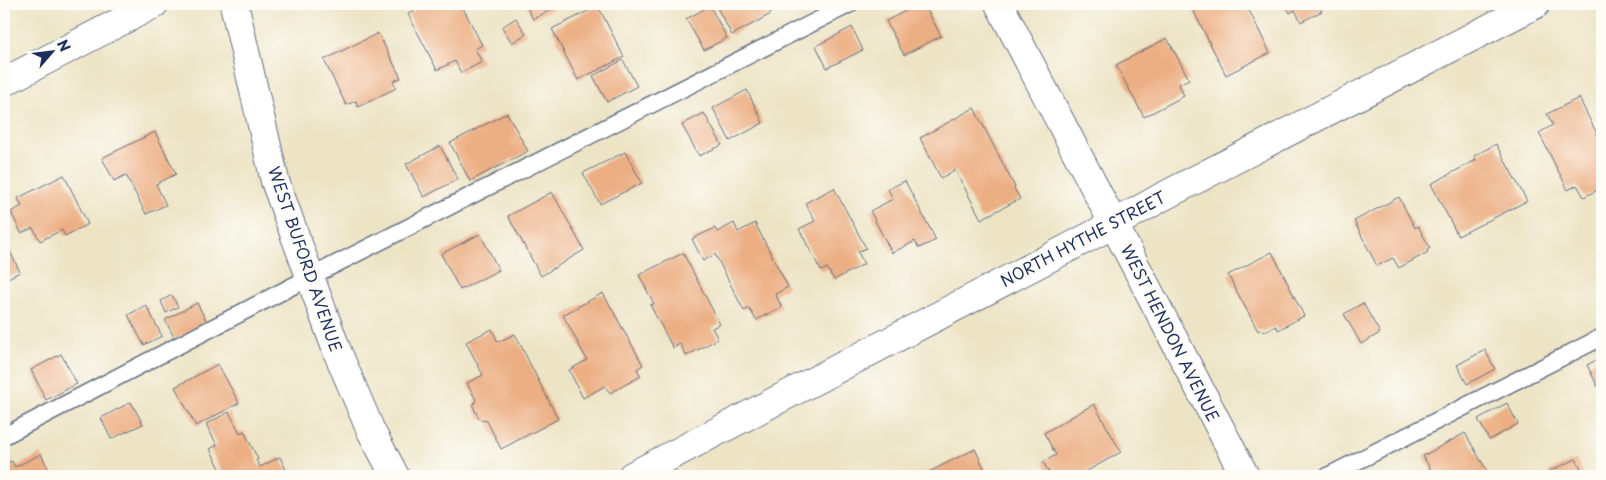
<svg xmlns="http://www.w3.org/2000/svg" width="1606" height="480" viewBox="0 0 1606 480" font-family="'Playpen Sans',sans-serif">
<rect width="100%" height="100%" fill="#fdfcf7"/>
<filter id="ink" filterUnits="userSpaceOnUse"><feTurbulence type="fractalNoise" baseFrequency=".02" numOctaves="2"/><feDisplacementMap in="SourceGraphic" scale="10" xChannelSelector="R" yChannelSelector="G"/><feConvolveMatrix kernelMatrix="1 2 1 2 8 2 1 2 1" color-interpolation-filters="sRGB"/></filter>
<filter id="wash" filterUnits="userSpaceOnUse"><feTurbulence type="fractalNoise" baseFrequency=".0096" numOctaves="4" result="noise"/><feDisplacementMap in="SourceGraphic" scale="20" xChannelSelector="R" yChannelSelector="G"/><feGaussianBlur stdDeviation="1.12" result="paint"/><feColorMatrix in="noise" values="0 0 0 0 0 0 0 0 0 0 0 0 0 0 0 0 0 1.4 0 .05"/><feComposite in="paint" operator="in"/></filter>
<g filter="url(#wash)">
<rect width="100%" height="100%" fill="#ede4c5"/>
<g id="blocks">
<g fill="#ecaf83">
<polygon points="411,4 461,4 482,45 475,49 482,62 461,73 455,61 437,70 408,14 414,11"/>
<polygon points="525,4 562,4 533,19"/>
<polygon points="715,4 766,4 771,14 732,35"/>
<polygon points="919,4 924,4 941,36 904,55 886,21"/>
<polygon points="1205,4 1246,4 1270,53 1226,75 1193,10"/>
<polygon points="1285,4 1318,4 1322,11 1301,22 1295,10 1290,13"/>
<polygon points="598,6 624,57 578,80 552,29"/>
<polygon points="710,6 727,38 704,50 686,19"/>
<polygon points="516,18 526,34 512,43 502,27"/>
<polygon points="852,27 863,50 827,68 816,46"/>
<polygon points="378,33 401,78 393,81 396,88 358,107 356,101 346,105 324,60"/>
<polygon points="1167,38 1189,79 1179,84 1184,96 1144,117 1116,65"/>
<polygon points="623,60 637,86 607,102 593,76"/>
<polygon points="747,90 763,123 730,141 713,108"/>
<polygon points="1579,98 1602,144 1602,188 1584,197 1577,185 1568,190 1539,133 1553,125 1547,114"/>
<polygon points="974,108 1015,187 1014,188 1020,199 981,219 955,170 941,178 920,138"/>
<polygon points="507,113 528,151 470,181 450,143"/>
<polygon points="704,113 722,145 699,156 682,125"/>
<polygon points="155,132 176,174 156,184 166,205 146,214 126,175 114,181 102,158"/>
<polygon points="1496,144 1527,201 1458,236 1431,184 1476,160 1474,156"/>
<polygon points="440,146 458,179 424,197 406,164"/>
<polygon points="625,152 642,183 600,204 583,173"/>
<polygon points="64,175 88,224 65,236 62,230 40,241 33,228 21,233 11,212 22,206 18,198"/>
<polygon points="905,181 936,240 919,248 915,241 892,253 870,211 893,199 888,189"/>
<polygon points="834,188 866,248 858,252 864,264 834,280 827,268 821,271 799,229 815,221 805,203"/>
<polygon points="552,192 584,250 541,276 508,216"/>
<polygon points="1399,197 1415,228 1418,226 1430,248 1427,250 1428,252 1399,268 1393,258 1377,266 1354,221"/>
<polygon points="734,223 738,232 755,223 788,287 775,294 782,307 756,320 749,308 744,311 715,254 703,261 692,239 715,228 717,232"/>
<polygon points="480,234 499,270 460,290 441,254"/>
<polygon points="4,239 20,272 4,280"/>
<polygon points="1272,252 1304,316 1278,330 1276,326 1263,332 1262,329 1258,331 1228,275"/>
<polygon points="683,253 720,324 712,328 718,339 686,356 680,344 673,348 650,305 654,304 639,275"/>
<polygon points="603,293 643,365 637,369 641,376 610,393 605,386 583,398 569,370 587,360 563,315"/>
<polygon points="172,295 178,307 166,313 161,301"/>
<polygon points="197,303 207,322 175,339 165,320"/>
<polygon points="1363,303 1380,333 1361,344 1344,314"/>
<polygon points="146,305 162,336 144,345 128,315"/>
<polygon points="492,329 498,342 515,334 558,419 501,449 487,421 479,419 473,406 476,400 467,383 483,375 466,342"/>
<polygon points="1485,350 1495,369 1467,384 1457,365"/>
<polygon points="61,354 77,384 46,400 31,370"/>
<polygon points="1602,357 1602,385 1598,387 1587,365"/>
<polygon points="218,364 239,403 196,426 175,387"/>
<polygon points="131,402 143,424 111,439 101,418"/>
<polygon points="1507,403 1518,424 1489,440 1478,419"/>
<polygon points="1094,404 1121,452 1078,476 1051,476 1043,462 1056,455 1044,433"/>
<polygon points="229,412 240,433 244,431 258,459 256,460 260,467 280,457 289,476 233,476 232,474 224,476 210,449 217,445 206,424"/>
<polygon points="1465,433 1487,471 1477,476 1434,476 1423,456"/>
<polygon points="975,449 988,476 921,476"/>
<polygon points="41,454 52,476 4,476 4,465 12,461 15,467"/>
<polygon points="1576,459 1585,476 1550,476 1548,472"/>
</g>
</g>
</g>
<g filter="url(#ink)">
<use href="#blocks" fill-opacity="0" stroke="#646e82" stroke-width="1"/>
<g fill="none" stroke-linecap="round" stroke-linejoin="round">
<defs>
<g id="service">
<polyline points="4,436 310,277 850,4"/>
<polyline points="1328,476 1602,337"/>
</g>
<g id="minor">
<polyline points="234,4 275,181 337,351 371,431 395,476"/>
<polyline points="999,4 1245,476"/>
<polyline points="4,82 154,4"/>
<polyline points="632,476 1114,224 1162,197 1536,4"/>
</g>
</defs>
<use href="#service" stroke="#646e82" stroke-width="19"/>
<use href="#minor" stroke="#646e82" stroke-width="30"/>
<use href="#service" stroke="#fff" stroke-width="16"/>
<use href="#minor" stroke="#fff" stroke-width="28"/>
</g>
</g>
<g text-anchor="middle" stroke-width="5" stroke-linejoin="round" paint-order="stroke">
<g font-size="16" fill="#1b2f5e" stroke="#fdfcf7">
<text transform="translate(1083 239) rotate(-28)" y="6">NORTH HYTHE STREET</text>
<text transform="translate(305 259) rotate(71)" y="6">WEST BUFORD AVENUE</text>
<text transform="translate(1170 333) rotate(63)" y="6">WEST HENDON AVENUE</text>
</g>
</g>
<rect width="1606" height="480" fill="none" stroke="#fdfcf7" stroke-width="20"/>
<g transform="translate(52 52) rotate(62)" stroke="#fdfcf7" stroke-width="4" paint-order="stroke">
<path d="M0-4L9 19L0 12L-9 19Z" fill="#1b2f5e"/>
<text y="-8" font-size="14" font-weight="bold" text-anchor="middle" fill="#1b2f5e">N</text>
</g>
</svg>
